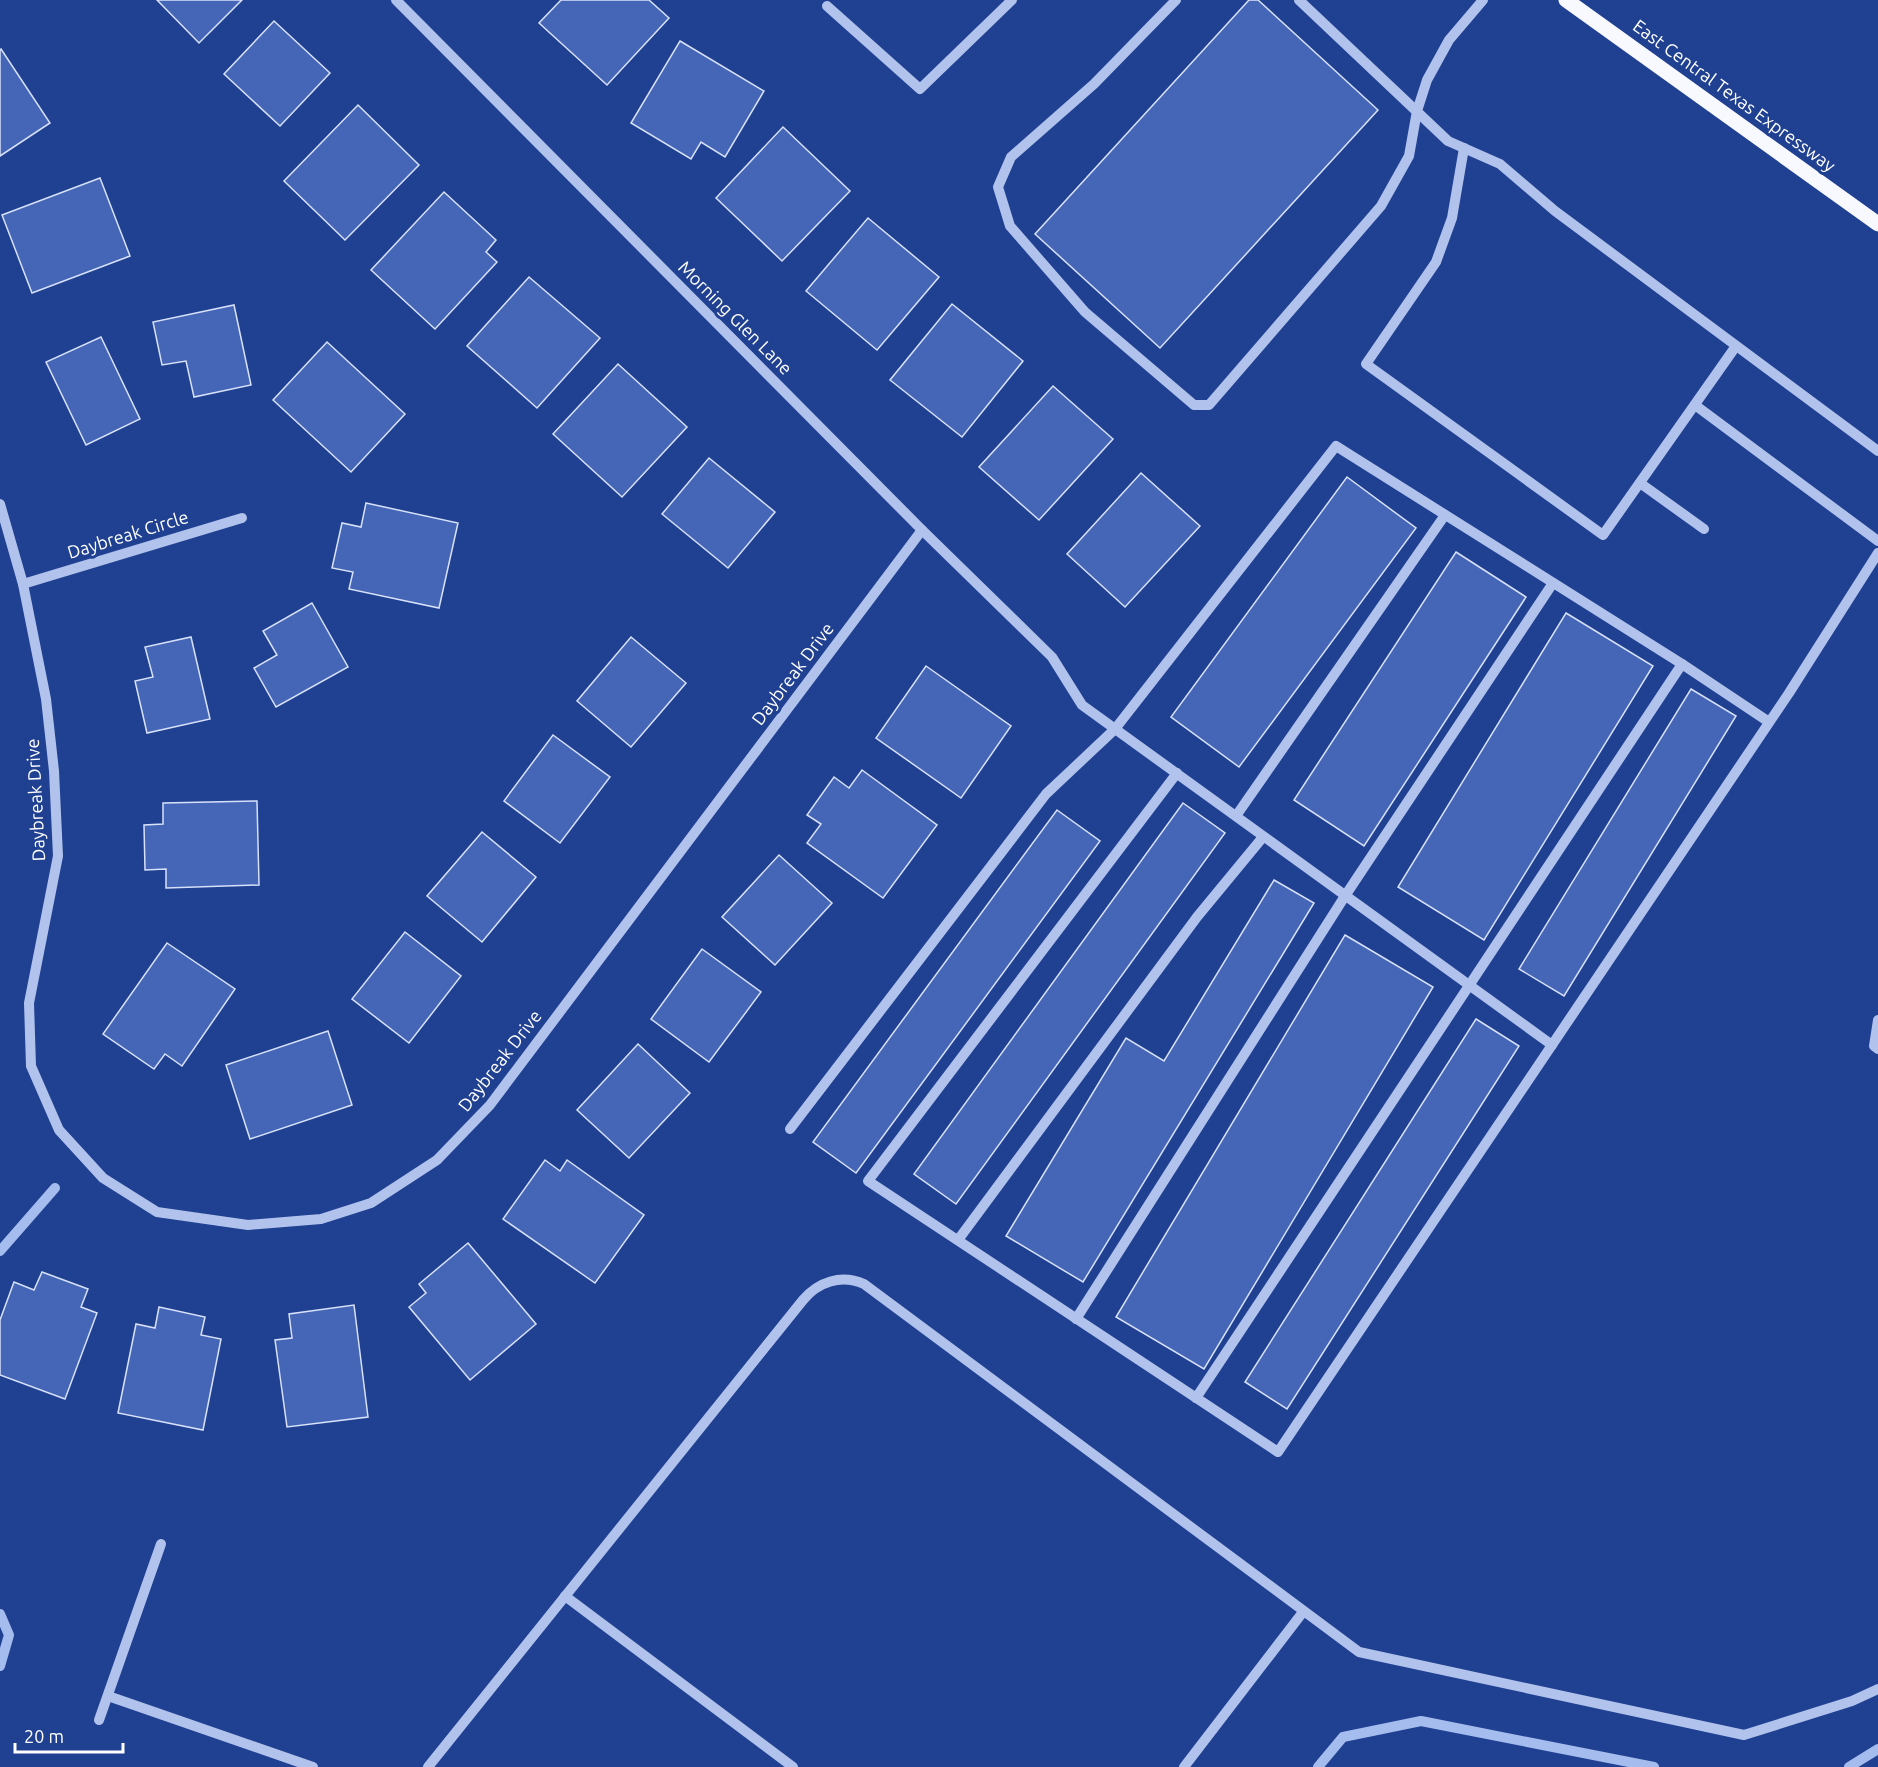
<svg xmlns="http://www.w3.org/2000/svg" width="1878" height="1767" viewBox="0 0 1878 1767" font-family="Ubuntu,sans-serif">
<rect width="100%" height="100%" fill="#204091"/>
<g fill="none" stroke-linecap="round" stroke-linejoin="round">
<g stroke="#a5bcee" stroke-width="10">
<polyline points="0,1251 55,1188"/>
<polyline points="0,1614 9,1635 0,1666"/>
<polyline points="1318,1767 1343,1737 1421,1721 1654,1767"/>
<polyline points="1849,1767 1878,1749"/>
</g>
</g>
<g fill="#4566b6" stroke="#d7e1f9" stroke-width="1.5">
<polygon points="157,0 242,0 199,43"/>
<polygon points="561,0 649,0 669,18 607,85 539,23"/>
<polygon points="1249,0 1258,0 1378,110 1160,348 1035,234"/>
<polygon points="274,21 330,73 280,126 224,74"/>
<polygon points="680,41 764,91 725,157 701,142 691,159 631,123"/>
<polygon points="1,49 50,123 0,156 0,50"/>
<polygon points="358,105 419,165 345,240 284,181"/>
<polygon points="783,127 850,191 782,261 716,198"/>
<polygon points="100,178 130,256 32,293 2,215"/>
<polygon points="444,192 496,240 486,252 497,262 435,329 371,270"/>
<polygon points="868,218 939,277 877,350 806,291"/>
<polygon points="529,277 600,338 537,408 467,346"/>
<polygon points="952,304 1023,361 962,437 890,380"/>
<polygon points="234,305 251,385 194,397 186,361 162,365 153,322"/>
<polygon points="101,337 140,419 86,445 46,362"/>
<polygon points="327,342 405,414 351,472 273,400"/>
<polygon points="618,364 687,427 622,497 553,434"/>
<polygon points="1053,386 1113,439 1039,520 979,467"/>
<polygon points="709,458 775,512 728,568 662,514"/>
<polygon points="1141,473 1200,526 1125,607 1067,554"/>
<polygon points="1347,477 1416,528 1239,767 1171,717"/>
<polygon points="366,503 458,523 439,608 349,589 353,572 332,568 342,523 361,527"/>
<polygon points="1456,552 1526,597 1364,846 1294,800"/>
<polygon points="312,603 348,667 276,707 254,668 277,655 263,631"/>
<polygon points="1566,613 1653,666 1484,940 1398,887"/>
<polygon points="191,637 210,719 147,733 135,681 153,677 145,647"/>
<polygon points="631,637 686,683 631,747 577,701"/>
<polygon points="926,666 1011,726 961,798 876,738"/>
<polygon points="1691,689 1736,716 1564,996 1519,969"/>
<polygon points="553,735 610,777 560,843 504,801"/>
<polygon points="862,770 937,825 883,898 807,843 821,824 807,815 834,777 849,788"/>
<polygon points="257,801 259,885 166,888 166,869 145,870 144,825 163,824 163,803"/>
<polygon points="1183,803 1225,833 956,1204 914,1174"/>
<polygon points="1057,810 1100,841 856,1173 813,1142"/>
<polygon points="482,832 536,877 482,942 427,896"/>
<polygon points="779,855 832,903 775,965 722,917"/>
<polygon points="1274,880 1314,903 1083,1282 1006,1236 1126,1038 1164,1061"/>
<polygon points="405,932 461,976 409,1043 352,999"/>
<polygon points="1345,935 1433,987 1204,1369 1116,1317"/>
<polygon points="167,943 235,989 182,1066 165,1054 154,1069 103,1034"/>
<polygon points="702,949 761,992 709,1062 651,1019"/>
<polygon points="1476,1019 1519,1046 1287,1409 1245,1382"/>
<polygon points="328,1031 352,1105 250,1139 226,1065"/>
<polygon points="638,1044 690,1093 629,1158 577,1110"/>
<polygon points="545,1160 560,1171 567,1160 644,1215 595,1283 503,1219"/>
<polygon points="468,1243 536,1324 470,1380 409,1307 426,1293 419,1284"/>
<polygon points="42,1272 88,1289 81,1307 97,1313 65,1399 0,1375 0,1320 14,1282 34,1290"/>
<polygon points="354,1305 368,1417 287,1427 275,1340 292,1338 289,1314"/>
<polygon points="159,1307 205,1317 201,1335 221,1339 203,1430 118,1413 136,1324 155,1328"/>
</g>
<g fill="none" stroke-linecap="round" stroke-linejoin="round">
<g stroke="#b1c3ed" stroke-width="10">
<polyline points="396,0 922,530 1052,657 1082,705 1552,1045 1789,693 1878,553"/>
<polyline points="1176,0 1094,84 1011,157 998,187 1010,226 1085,312 1194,405 1209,405 1381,206 1409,156 1417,111 1427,80 1449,40 1483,0"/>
<polyline points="1299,0 1448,141 1500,164 1555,211 1878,451"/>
<polyline points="827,6 920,89 1012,0"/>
<polyline points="1464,148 1452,218 1436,262 1366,364 1603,535 1736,346"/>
<polyline points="1695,405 1878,541"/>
<polyline points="1640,483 1704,529"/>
<polyline points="0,504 23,584 46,699 54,771 58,856 29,1003 31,1066 59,1130 103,1178 157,1212 248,1225 321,1219 371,1203 437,1160 490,1105 922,530"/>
<polyline points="23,584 242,518"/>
<polyline points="1177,773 868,1181 1278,1452 1552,1045"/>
<polyline points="1236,816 1445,515"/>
<polyline points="1878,1020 1874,1046 1878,1049"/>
<polyline points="790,1129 1046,794 1115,729 1336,446 1682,664"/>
<polyline points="958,1240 1197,917 1263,837"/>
<polyline points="1076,1319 1345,896 1553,583"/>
<polyline points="1196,1398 1682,664 1769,722"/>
<polyline points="565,1596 793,1767"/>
<polyline points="108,1696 313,1767"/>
<polyline points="99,1720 161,1544"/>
<path d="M428,1767L803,1300C818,1282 841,1274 864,1284L1359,1652L1744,1735L1852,1701L1878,1689"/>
<polyline points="1184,1767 1303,1612"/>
</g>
<polyline stroke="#f8f9ff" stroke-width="15" points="1566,0 1878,224"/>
</g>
<g text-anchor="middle" stroke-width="6" stroke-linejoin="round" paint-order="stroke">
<g font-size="18" fill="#fff" stroke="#204091">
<text transform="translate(1734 96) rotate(36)" y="6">East Central Texas Expressway</text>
<text transform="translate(735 318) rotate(45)" y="6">Morning Glen Lane</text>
<text transform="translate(128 535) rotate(-17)" y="6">Daybreak Circle</text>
<text transform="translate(793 674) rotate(-53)" y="6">Daybreak Drive</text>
<text transform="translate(36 800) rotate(-93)" y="6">Daybreak Drive</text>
<text transform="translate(500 1061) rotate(-52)" y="6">Daybreak Drive</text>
</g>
</g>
<path d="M15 1743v9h108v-9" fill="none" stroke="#ffffff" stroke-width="3"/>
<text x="24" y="1743" font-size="18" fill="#ffffff" stroke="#204091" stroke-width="4.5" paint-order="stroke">20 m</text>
</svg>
